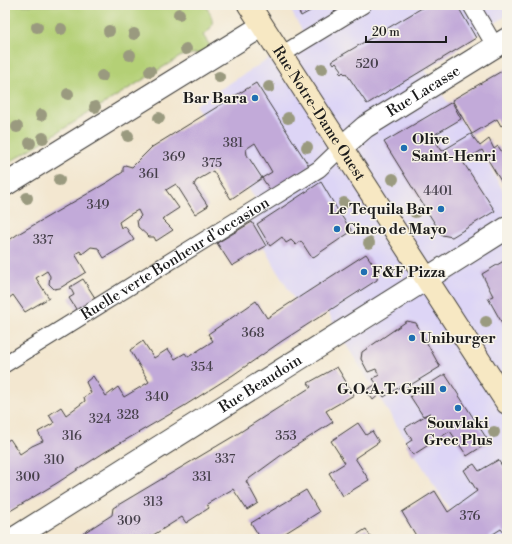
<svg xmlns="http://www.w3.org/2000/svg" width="512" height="544" viewBox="0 0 512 544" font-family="'Libre Bodoni',serif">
<rect width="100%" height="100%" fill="#f7f3e8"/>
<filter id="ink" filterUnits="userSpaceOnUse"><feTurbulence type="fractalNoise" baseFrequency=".025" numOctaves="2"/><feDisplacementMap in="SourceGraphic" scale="8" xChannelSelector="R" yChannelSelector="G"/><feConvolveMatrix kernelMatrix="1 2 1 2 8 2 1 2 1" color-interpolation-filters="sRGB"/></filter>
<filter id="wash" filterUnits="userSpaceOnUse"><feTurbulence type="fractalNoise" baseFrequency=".012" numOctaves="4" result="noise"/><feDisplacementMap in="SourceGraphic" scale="16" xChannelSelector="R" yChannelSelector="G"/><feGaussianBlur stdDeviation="0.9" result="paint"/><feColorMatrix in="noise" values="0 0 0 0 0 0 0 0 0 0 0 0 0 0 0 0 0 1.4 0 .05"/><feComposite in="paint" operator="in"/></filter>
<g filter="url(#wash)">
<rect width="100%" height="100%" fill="#f3e7d0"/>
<polygon fill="#ddd5f6" points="288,5 507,5 507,15 425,71 476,141 507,198 507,539 468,539 337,330 316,286 295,301 246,216 260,206 195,105 305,36"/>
<path fill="#b4d076" stroke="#687649" d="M5,5H205C213,17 217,26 203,35L211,47L202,53L183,55L5,165Z"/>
<g id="blocks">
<g fill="#c2aad9">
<polygon points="295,5 321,5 301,16"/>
<polygon points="331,5 346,5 335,12"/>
<polygon points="427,5 457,5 476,38 367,104 346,73 345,74 343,72 341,74 339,72 342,70 336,62 334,64 332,61"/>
<polygon points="507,68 507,122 501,126 497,119 472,134 452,100"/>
<polygon points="256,83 309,166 270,190 262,178 272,172 255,143 246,149 247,155 262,178 231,199 213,171 196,181 194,185 208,206 195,214 176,184 166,190 179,208 162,219 173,230 156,241 154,237 149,237 138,227 137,220 141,216 138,210 129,215 119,222 121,228 125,226 134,240 104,258 98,248 91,247 82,254 80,251 75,254 86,272 60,288 54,289 49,284 50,276 47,271 36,278 49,298 25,312 13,295 8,299 5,295 5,243 18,234 108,182 123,172 123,168 125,165 132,167 152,147"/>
<polygon points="452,102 461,119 432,136 442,151 471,134 480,146 489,139 494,149 498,146 507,160 507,191 482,150 463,162 495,211 452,237 442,235 384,142"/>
<polygon points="321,182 340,214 352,231 312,258 301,241 296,245 291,240 286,243 282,237 270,246 257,224"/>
<polygon points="252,222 266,246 232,266 217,243"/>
<polygon points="366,254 378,271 377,280 282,341 233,375 184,406 105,452 57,483 5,514 5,442 10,439 20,454 32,446 43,441 38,432 54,423 49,415 61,407 66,415 85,401 84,397 91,393 86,382 93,376 106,396 118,387 124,397 149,382 130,350 143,341 154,358 168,349 175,359 185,353 188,357 213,341 208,334 256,301 267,318"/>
<polygon points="507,259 507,332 488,298 493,296 482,274"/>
<polygon points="83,279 97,301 78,312 69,298 74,295 70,287"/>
<polygon points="407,321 416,323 440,367 404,389 403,385 384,397 381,393 373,400 366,390 377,384 373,379 379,375 376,369 368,372 361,359 362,352"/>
<polygon points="337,367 354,395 326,411 333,422 283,454 246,481 258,503 247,510 233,489 207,504 209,508 186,523 182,517 147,539 74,539 112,515 113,508 234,436 311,387 308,383"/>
<polygon points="445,374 489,442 467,456 450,431 413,455 406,444 412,440 405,428 430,413 423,416 410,396"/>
<polygon points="358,423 366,435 372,431 379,442 355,458 369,480 343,496 329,473 345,463 331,441"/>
<polygon points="498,460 507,473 507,532 504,533 501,529 485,539 418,539 402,512 435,491 448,512 477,491 464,470 474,464 479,471"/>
<polygon points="306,490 319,512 276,539 261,539 251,523"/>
<polygon points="366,529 372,539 350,539"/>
</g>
</g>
</g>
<g filter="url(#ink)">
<use href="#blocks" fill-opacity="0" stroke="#3c3a37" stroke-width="1"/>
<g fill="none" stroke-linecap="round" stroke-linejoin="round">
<defs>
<g id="lane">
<polyline points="471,5 495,46"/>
<polyline points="281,55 363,5"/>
<path id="s1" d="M5,364L319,169L342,147"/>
</g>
<g id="street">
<path id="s2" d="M342,147L365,127L507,39"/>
<polyline points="5,185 262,26"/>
<path id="s3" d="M13,539L507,228"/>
</g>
<g id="secondary">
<path id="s4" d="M249,5L507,403"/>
</g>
</defs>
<use href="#lane" stroke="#3c3a37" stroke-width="18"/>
<use href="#street" stroke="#3c3a37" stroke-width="24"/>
<use href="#secondary" stroke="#3c3a37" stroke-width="24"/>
<use href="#lane" stroke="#fff" stroke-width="16"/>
<use href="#street" stroke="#fff" stroke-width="22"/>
<use href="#secondary" stroke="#f7e8c3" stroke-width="22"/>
</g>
<g fill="#9a9a7f">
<circle cx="179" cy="14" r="6"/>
<circle cx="37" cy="27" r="6"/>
<circle cx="61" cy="29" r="6"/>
<circle cx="109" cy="31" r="6"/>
<circle cx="134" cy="34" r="6"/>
<circle cx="186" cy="49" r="6"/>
<circle cx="130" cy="55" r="6"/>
<circle cx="322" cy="69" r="6"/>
<circle cx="150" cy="71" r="6"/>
<circle cx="102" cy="76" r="6"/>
<circle cx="219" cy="77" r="6"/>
<circle cx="269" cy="87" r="6"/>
<circle cx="68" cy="94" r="6"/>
<circle cx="95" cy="107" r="6"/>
<circle cx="41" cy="115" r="6"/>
<circle cx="159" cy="118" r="6"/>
<circle cx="288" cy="118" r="6"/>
<circle cx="17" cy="127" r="6"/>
<circle cx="128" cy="136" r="6"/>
<circle cx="43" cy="138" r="6"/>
<circle cx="30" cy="143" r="6"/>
<circle cx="307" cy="147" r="6"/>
<circle cx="393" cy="179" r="6"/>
<circle cx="59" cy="180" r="6"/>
<circle cx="27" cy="198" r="6"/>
<circle cx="344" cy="203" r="6"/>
<circle cx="415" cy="212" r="6"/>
<circle cx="369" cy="243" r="6"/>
<circle cx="486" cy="322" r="6"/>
<circle cx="494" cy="432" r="6"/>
</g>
</g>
<g fill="#1f6fb2" stroke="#f7f3e8" stroke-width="1.5">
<circle cx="255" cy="98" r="4"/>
<circle cx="404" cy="148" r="4"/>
<circle cx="441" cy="209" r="4"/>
<circle cx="337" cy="229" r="4"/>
<circle cx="364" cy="272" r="4"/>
<circle cx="412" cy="338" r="4"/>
<circle cx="443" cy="389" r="4"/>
<circle cx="458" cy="408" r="4"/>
</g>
<g text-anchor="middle" stroke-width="3" stroke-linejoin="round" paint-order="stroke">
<g font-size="13" fill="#46404b">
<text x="367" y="68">520</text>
<text x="233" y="147">381</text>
<text x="174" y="161">369</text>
<text x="212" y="167">375</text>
<text x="149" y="178">361</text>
<text x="438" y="195">4401</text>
<text x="98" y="209">349</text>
<text x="43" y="244">337</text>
<text x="253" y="337">368</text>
<text x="202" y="371">354</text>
<text x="157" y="401">340</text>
<text x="128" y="419">328</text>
<text x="100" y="423">324</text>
<text x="72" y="440">316</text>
<text x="286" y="440">353</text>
<text x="225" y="463">337</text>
<text x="54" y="464">310</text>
<text x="28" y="481">300</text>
<text x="202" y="481">331</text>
<text x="153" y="506">313</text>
<text x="470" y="520">376</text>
<text x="129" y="525">309</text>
</g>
<g font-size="15" fill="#1c1c1c" stroke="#f7f3e8">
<text dy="5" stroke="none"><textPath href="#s2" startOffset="99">Rue Lacasse</textPath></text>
<text dy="5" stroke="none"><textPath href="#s4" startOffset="129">Rue Notre-Dame Ouest</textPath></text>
<text dy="5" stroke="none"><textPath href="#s1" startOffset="200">Ruelle verte Bonheur d'occasion</textPath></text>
<text dy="5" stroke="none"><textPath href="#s3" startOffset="292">Rue Beaudoin</textPath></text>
</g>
<g font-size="15" font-weight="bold" fill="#1c1c1c" stroke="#f7f3e8" text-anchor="start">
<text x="247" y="103" text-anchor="end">Bar Bara</text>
<text x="412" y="144">Olive<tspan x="412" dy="17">Saint-Henri</tspan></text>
<text x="433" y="214" text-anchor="end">Le Tequila Bar</text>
<text x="345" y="234">Cinco de Mayo</text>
<text x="372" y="277">F&amp;F Pizza</text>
<text x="420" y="343">Uniburger</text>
<text x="435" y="394" text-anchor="end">G.O.A.T. Grill</text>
<text x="458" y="428" text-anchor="middle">Souvlaki<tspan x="458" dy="17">Grec Plus</tspan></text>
</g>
</g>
<rect width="512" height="544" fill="none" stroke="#f7f3e8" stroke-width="20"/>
<path d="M366 36v6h80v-6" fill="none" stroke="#1c1c1c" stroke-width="2"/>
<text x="372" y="36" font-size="12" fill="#1c1c1c" stroke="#f7f3e8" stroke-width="3" paint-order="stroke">20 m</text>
</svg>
